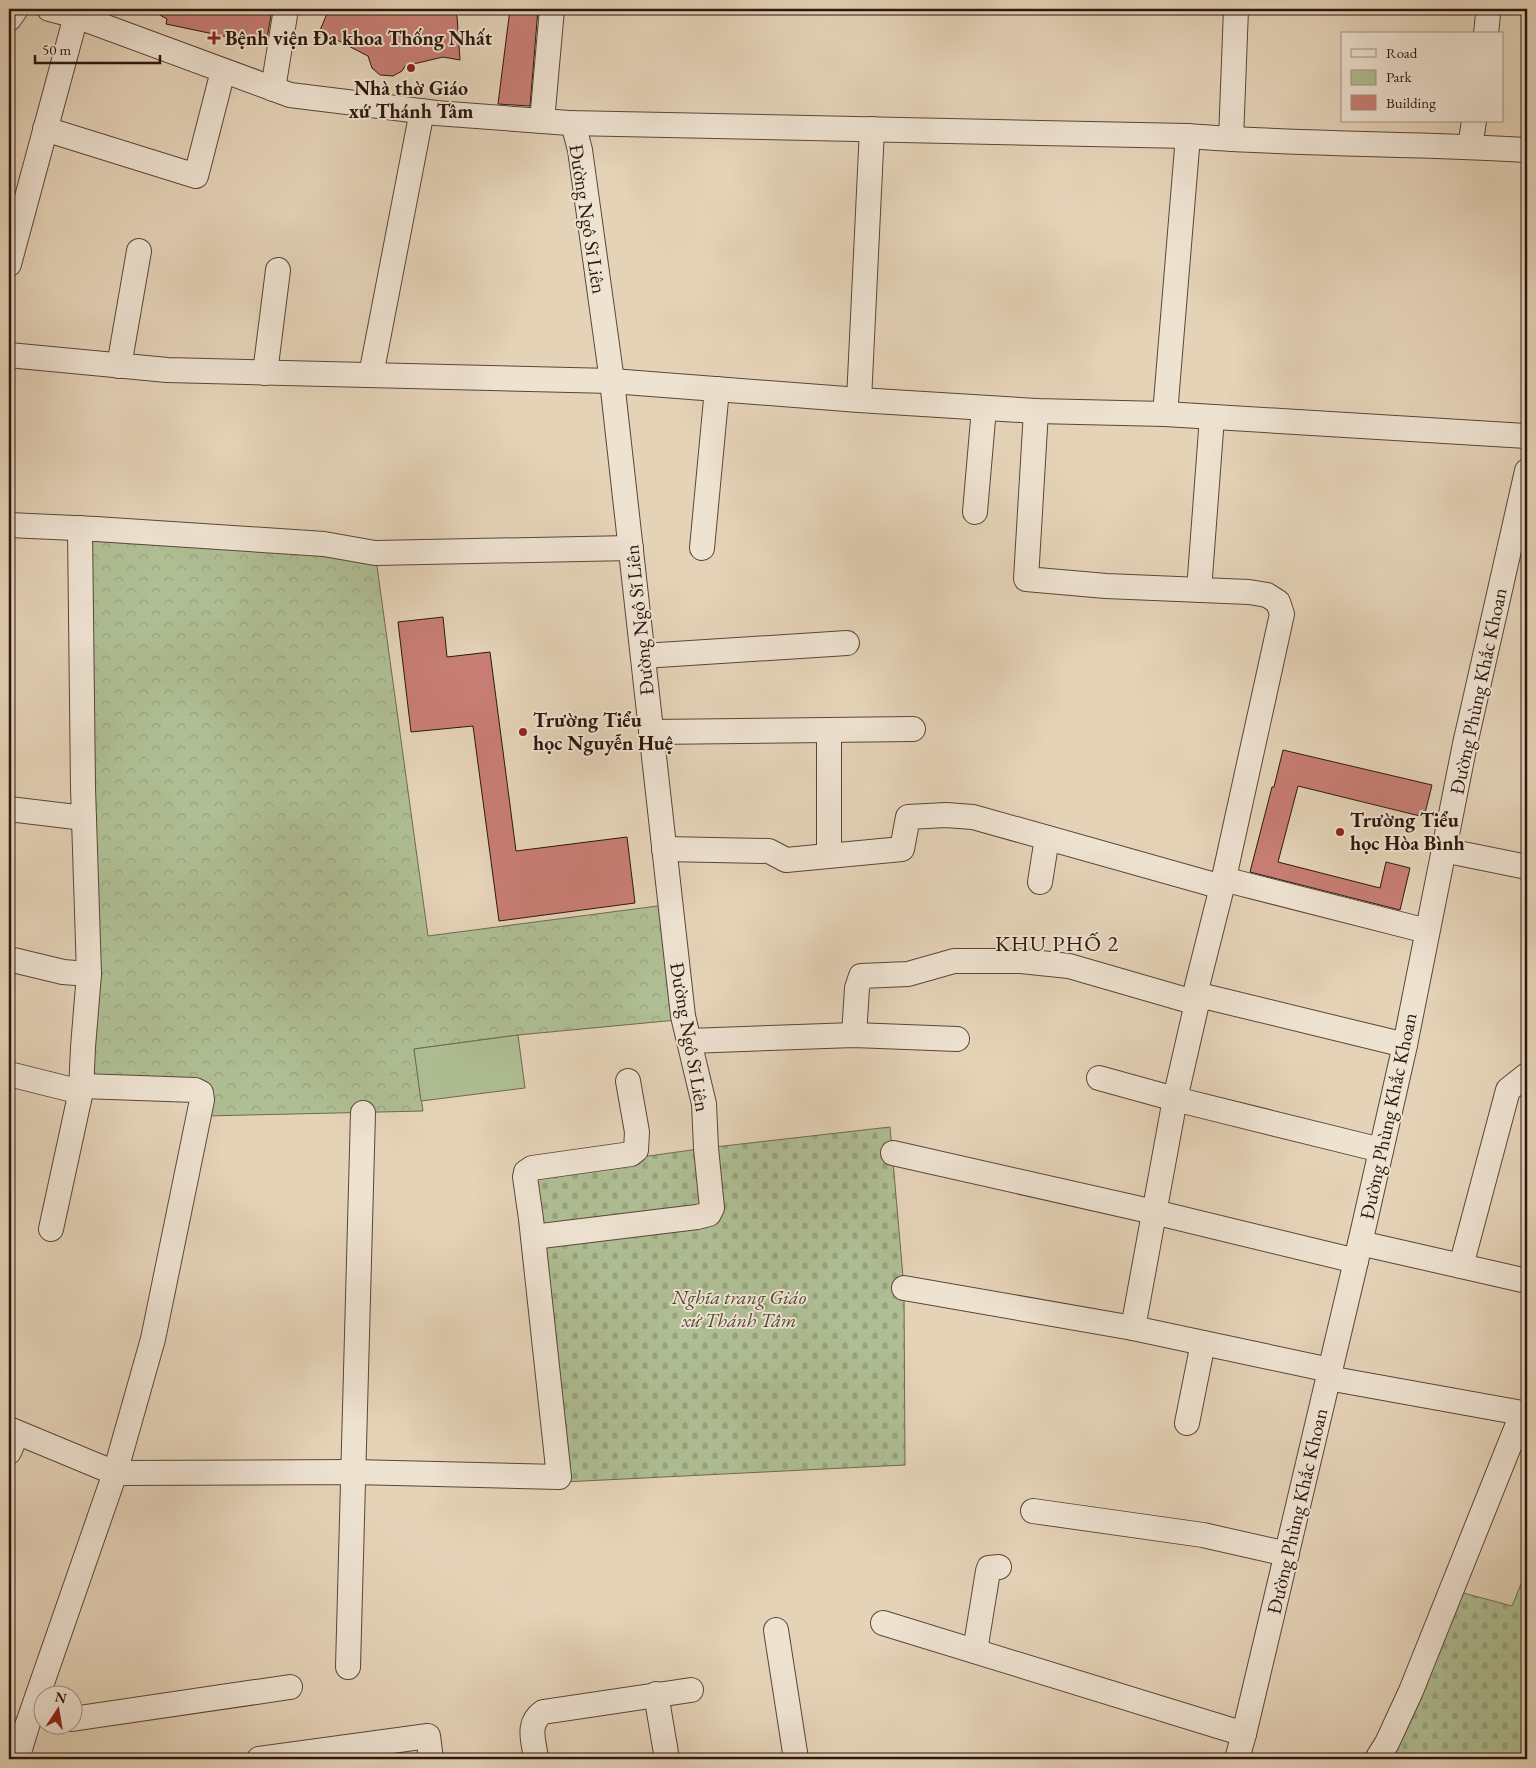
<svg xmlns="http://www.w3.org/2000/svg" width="1536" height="1768" viewBox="0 0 1536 1768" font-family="'EB Garamond',serif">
<defs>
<pattern id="forest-crowns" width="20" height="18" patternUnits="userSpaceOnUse" patternTransform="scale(1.25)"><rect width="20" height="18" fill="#afbe93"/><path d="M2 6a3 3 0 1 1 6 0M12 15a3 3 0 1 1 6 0" fill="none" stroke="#97a37e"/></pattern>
<pattern id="cemetery-stones" width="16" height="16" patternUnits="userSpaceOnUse" patternTransform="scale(1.25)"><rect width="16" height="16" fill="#afbe93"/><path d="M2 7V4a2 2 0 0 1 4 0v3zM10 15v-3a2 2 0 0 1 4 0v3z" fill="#97a37e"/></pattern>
</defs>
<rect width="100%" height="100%" fill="#e5d3b8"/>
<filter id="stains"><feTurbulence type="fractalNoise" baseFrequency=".004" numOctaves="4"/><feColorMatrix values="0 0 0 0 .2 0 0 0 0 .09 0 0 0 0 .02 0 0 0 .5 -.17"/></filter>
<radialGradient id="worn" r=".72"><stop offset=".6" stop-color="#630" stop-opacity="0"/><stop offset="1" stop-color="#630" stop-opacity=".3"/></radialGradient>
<polygon fill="url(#forest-crowns)" stroke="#6e6a50" points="85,534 376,559 428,936 665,905 677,1020 518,1035 414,1049 423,1111 206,1116 208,1101 85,1080"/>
<g fill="url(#cemetery-stones)" stroke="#6e6a50">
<polygon points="890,1127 904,1288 905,1465 563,1482 533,1172 706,1148"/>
<polygon points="1527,1569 1527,1759 1384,1759 1456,1591 1512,1606"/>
</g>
<polygon fill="#afbe93" stroke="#6e6a50" points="518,1035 525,1088 421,1101 414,1049"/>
<g fill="#c87e74" stroke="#2c170d">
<polygon points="149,9 193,9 210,12 211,9 272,9 266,45 166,24 167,19"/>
<polygon points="329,9 449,9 457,16 460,60 443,57 405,66 402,71 393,76 380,75 372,68 368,56 333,38 318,35"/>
<polygon points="510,9 538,9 530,106 498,104"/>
<polygon points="443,617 447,657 490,652 516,851 627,837 635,903 499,921 473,726 411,732 398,622"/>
<polygon points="1283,750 1432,785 1424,817 1298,786 1278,862 1380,888 1386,862 1410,868 1400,910 1250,872 1272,787 1274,787"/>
</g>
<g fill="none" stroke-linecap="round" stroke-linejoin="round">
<defs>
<g id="minor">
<path d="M49,9L76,16L290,95L436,113L569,123L1188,136C1301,145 1414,143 1527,150"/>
<polyline points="9,19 16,9"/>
<polyline points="1486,34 1488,14"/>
<polyline points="273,89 286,9"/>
<polyline points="542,121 552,9"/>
<polyline points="45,129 196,176 223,71"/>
<polyline points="1231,139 1236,9"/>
<polyline points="1470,147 1474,121"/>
<polyline points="9,264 76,16"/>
<polyline points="9,355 167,370 612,381 859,400 1036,411 1165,414 1527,436"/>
<polyline points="119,366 139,251"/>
<polyline points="265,373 278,270"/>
<polyline points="371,375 422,111"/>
<polyline points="859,400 872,129"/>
<polyline points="1036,411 1026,579 1106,586 1249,592 1267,595 1278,602 1282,614 1222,887 1195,994 1197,1003 1175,1099 1133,1328"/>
<polyline points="1165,414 1188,136"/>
<polyline points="975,512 984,408"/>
<polyline points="9,525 96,529 324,544 375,553 631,548"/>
<polyline points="80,528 83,788 89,974"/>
<polyline points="702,548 717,389"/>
<polyline points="1199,590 1212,417"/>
<polyline points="643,656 847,643"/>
<polyline points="829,731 829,855"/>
<polyline points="651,732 913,729"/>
<polyline points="9,809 84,818"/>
<polyline points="664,849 769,851 786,860 902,849 908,817 946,815 973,817 1222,887"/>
<polyline points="1443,850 1527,867"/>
<polyline points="1223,879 1427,931"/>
<polyline points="1040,882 1047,838"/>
<polyline points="9,959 63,972 89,974 83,1047 81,1091 77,1091 9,1074"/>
<polyline points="1195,994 1405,1045"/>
<polyline points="854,1035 857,988 861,976 908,974 954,961 1021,961 1069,966 1197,1003"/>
<polyline points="689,1041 854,1035 957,1039"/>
<polyline points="1099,1078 1175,1099 1381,1150"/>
<polyline points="893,1153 1154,1212 1356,1261"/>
<polyline points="51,1229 81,1091"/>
<polyline points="533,1237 697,1217 709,1214 712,1208 706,1148 704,1104 683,1016 612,381 580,150 573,123"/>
<polyline points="1360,1243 1527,1281"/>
<polyline points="1461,1266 1508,1090 1527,1075"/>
<polyline points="904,1288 1133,1328 1330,1370"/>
<polyline points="1328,1378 1527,1414"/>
<polyline points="1187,1423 1203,1343"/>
<polyline points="9,1429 115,1473 353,1472 559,1477 531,1219 525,1177 526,1172 532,1168 631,1154 636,1150 637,1132 628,1081"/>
<polyline points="9,1452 17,1433"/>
<polyline points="1033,1511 1203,1535 1287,1554"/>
<polyline points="883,1623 1244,1734"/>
<polyline points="776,1630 796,1759"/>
<polyline points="975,1651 988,1571 989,1568 999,1567"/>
<polyline points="348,1667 363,1113"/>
<polyline points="656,1694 667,1759"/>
<polyline points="72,1719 290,1687"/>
<polyline points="17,1759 27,1726 115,1473 153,1339 202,1100 201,1093 195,1090 82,1086"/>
<polyline points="259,1759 428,1736 431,1759"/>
<path d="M536,1759C534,1741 526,1724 543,1712L691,1690"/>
<polyline points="1237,1759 1244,1734 1356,1261 1405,1045 1465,744 1527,471"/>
<polyline points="1377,1759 1387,1743 1411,1691 1522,1414"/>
</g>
</defs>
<use href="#minor" stroke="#5a4638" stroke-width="26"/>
<use href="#minor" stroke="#eee2d1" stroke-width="24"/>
</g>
<g fill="#8f2418" stroke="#eee2d1" stroke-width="2">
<path d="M211.5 30.5h5v5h5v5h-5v5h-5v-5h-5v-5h5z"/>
<circle cx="411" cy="68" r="5"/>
<circle cx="523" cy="732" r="5"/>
<circle cx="1340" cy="832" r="5"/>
</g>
<g text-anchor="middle" stroke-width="4" stroke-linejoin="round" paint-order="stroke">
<g font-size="20" font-weight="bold" fill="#2c170d" stroke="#eee2d1" text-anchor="start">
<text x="225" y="45">Bệnh viện Đa khoa Thống Nhất</text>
<text x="411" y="95" text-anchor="middle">Nhà thờ Giáo<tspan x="411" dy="23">xứ Thánh Tâm</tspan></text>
<text x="533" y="727">Trường Tiểu<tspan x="533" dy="23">học Nguyễn Huệ</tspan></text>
<text x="1350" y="827">Trường Tiểu<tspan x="1350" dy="23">học Hòa Bình</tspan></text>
</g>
<g font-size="20" fill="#2c170d" stroke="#eee2d1">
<text transform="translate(588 219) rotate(81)" y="7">Đường Ngô Sĩ Liên</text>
<text transform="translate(639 620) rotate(-96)" y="7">Đường Ngô Sĩ Liên</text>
<text transform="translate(1478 691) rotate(-78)" y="7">Đường Phùng Khắc Khoan</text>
<text transform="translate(690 1037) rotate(80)" y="7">Đường Ngô Sĩ Liên</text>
<text transform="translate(1388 1116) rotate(-78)" y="7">Đường Phùng Khắc Khoan</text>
<text transform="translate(1297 1511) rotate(-77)" y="7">Đường Phùng Khắc Khoan</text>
</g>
<g font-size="20" font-style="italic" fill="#534935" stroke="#eee2d1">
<text x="739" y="1304">Nghĩa trang Giáo<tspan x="739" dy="23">xứ Thánh Tâm</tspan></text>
</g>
<g font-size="22" letter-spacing="1" fill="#2c170d" stroke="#eee2d1">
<text x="1057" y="951">KHU PHỐ 2</text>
</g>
</g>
<rect width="1536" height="1768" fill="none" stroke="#e5d3b8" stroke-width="30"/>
<rect x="10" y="10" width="1516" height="1748" fill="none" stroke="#2c170d" stroke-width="2.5"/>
<rect x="15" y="15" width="1506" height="1738" fill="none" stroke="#2c170d"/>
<rect x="1341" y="32" width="162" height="90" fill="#eee2d1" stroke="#a09183"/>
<rect x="1351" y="49" width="25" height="8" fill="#eee2d1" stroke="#a09183"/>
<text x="1386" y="58" font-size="15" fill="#2c170d">Road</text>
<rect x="1351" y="70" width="25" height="15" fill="#afbe93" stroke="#a09183"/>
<text x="1386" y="82" font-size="15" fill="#2c170d">Park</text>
<rect x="1351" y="95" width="25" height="15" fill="#c87e74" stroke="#a09183"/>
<text x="1386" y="108" font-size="15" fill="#2c170d">Building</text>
<g transform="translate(58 1710) rotate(12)"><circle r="24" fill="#eee2d1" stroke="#a09183"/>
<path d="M0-4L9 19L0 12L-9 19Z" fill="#8f2418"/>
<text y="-8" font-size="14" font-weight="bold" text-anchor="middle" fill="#2c170d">N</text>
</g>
<path d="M35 55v8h125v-8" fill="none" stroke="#2c170d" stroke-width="2.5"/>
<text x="42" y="55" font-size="15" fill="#2c170d" stroke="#eee2d1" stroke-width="4" paint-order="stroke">50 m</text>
<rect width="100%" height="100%" filter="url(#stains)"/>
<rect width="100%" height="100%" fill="url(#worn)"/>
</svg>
